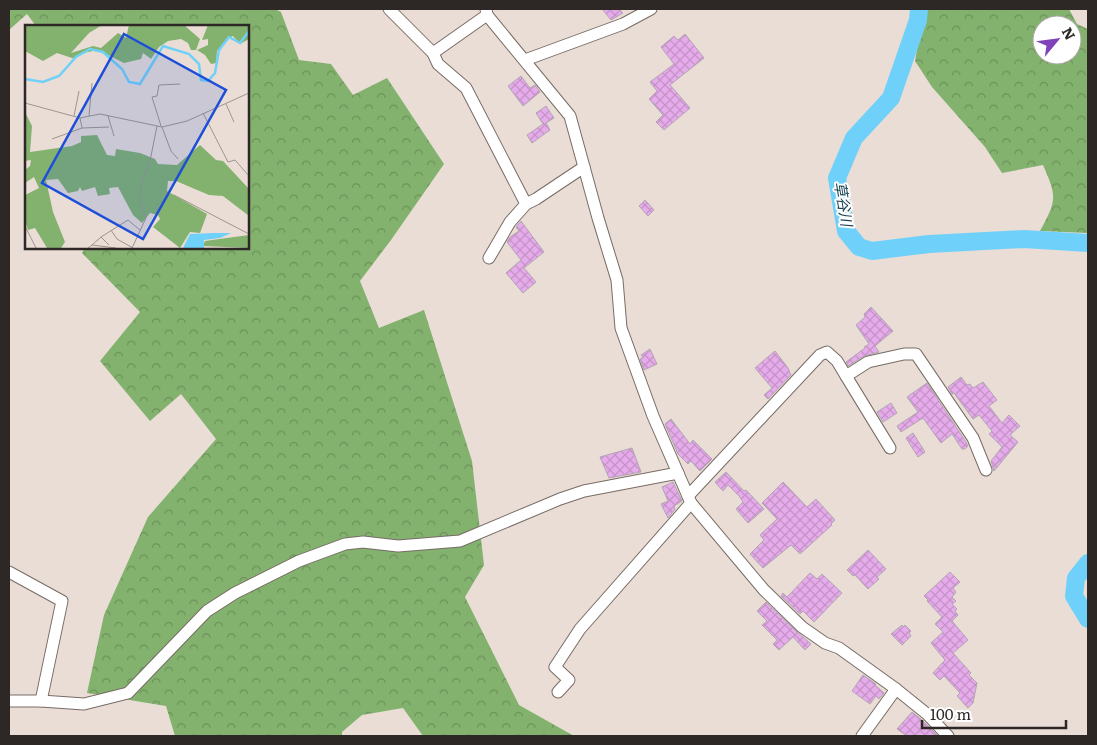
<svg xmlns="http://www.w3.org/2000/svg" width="1097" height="745" viewBox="0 0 1097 745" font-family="Literata,'Noto Sans JP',serif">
<defs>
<pattern id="forest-crowns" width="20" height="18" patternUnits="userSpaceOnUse" patternTransform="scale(1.25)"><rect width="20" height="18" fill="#83b26e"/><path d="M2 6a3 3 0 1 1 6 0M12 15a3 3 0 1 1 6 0" fill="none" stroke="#6c915a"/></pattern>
<pattern id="building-cross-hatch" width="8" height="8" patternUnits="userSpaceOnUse" patternTransform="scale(1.25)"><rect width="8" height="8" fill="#e6abeb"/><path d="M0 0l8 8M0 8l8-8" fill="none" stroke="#c693c9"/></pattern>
</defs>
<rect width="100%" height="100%" fill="#eaddd6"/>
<g fill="url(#forest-crowns)" fill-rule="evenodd">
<polygon points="9,9 275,9 281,12 299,60 331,64 353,95 387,78 444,164 391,240 360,281 379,328 424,310 472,461 484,565 465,597 519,705 574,736 423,736 403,708 362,715 342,732 342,736 175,736 166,706 87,693 104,615 148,517 216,439 181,394 150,421 100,361 140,312 82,253 85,248 248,248 248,26 36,26 27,14 9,30"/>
<path d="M924,9H1069L1077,24L1088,29V233L1040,231C1057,200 1057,197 1043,165L1002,173L985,147L932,87L915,61ZM1042,25H1072V55H1042Z"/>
</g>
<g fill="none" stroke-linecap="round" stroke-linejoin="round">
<g stroke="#6fd1f9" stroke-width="18">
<polyline points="919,9 918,20 891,98 854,138 837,178 846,231 859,247 872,251 929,244 1024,239 1088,243"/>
<polyline points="1088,563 1076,578 1074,596 1088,619"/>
</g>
</g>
<g fill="url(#building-cross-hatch)" stroke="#b0a7b1">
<polygon points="602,9 619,9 623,13 611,20"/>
<polygon points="685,34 704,58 670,85 690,108 664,130 656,122 663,115 649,99 657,91 650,82 674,64 661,47 674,36 678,40"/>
<polygon points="521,76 530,88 535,85 540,92 523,106 508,86"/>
<polygon points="546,106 554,118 546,123 550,130 532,143 527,135 543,124 536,113"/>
<polygon points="645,200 654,210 648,216 639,206"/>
<polygon points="521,221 544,252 524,268 536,282 523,293 506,273 521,260 507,242 510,237 519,231 516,227"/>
<polygon points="871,307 893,331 875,346 879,352 864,356 848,366 846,362 865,348 864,347 869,344 856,325 865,317 864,314"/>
<polygon points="650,349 657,364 644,370 640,359 643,358 641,355"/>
<polygon points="775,351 788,368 791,375 768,399 764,395 772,388 755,368"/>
<polygon points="961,377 967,385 970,384 973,388 983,382 997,400 989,406 1002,423 1009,415 1020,426 1010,435 1018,442 994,471 991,461 1002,447 989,434 992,431 979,415 973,419 954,393 952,394 948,387"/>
<polygon points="927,383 966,442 968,446 965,449 962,449 952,434 941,443 923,418 901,432 897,426 918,412 907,397"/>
<polygon points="891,403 897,413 883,422 877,412"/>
<polygon points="671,419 690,444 693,440 712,459 700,471 691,461 688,464 678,454 665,424"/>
<polygon points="913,433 925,452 918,457 906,438"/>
<polygon points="632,448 641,472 609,478 600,457"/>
<polygon points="726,472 744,491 746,490 764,509 748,523 736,509 743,502 739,496 728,485 723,491 715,482"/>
<polygon points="673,482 682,501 674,506 675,509 668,518 661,504 668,501 662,487"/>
<polygon points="783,482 807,507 816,499 835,520 831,524 832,525 800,554 791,545 763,568 750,554 764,540 760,535 777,519 762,503"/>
<polygon points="868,550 886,569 877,577 879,579 868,589 855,575 853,576 847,570"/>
<polygon points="950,572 960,582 953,588 956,592 952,597 956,601 952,604 957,609 955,611 958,615 952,621 968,640 953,653 971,673 969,675 977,683 973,703 968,708 957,696 960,693 944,676 940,680 933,673 945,660 931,643 943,632 935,624 942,617 927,601 928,600 924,596"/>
<polygon points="810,573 817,579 822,574 842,593 814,622 803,611 800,614 781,596 783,593 787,597"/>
<polygon points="766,602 797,632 811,644 805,650 793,637 779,650 773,644 777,640 762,625 767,621 757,611"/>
<polygon points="902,625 903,627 905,625 911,631 909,633 911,636 902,645 891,634"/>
<polygon points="863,675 876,684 875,685 884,693 879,699 876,696 870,704 852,691"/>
<polygon points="912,712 922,720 938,736 907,736 897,729"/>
</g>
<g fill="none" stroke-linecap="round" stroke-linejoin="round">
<defs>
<g id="street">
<polyline points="389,9 433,53 487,15"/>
<polyline points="486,9 487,15 570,116 598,218 617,280 621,328 653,416 691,503 764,590 802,627 825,643 839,648 896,689 927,714 948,736"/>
<polyline points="433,53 438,64 466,88 526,204"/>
<polyline points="525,60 623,24 651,9"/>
<polyline points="489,258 510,222 526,204 536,199 584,167"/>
<polyline points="846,376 890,448"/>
<polyline points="688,496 820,355 827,352 837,361 846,376 868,362 904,354 916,354 973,438 986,470"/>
<polyline points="9,572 62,601 41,701"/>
<polyline points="558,692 569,680 555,667 580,629 691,503"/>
<polyline points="9,701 41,701 84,704 128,693 207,611 235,593 299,561 345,544 363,542 398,546 460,541 560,499 584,491 678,473"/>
<polyline points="862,736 896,689"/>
</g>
</defs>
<use href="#street" stroke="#776c66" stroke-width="13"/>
<use href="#street" stroke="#fff" stroke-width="11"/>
</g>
<g text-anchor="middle" stroke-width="4" stroke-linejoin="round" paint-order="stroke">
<g font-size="15" font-style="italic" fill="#164152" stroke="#fff">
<text transform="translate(843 204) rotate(81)" y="5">草谷川</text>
</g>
</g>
<g transform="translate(25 25)">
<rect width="224" height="224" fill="#eaddd6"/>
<path d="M0,0H77L64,8L46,28L68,21L76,23L93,8L101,13L104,0H159L175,14L171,25H166L163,18L156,14L143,16L134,22L126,34L118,28L116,34L99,38L73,25L58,28L50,34L32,28L18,36L0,26ZM183,0H224V14L215,19L208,11L204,13L192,26L191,38L186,39L180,30L172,25L183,20V14L177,15ZM0,87L7,101L5,127L47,121L56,117V111L72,110L82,130L90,131L91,124L115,128L130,134L133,139L152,140L175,120L191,135L198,136L224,164V191L198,171L184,170L151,156H143L142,166L182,189L175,208L165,207L155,223L128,202L135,194L133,190L125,188L117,198L108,190L93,162L84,163L85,169L73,171L70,162L57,166L55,162L53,166L43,168L33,154L21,155L28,187L40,217L36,223H22L10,203L3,205L0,196V170L14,163L9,152L0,158V145L5,141L6,135L0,136ZM224,210V223L178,221L180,216Z" fill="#83b26e"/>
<path d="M189,208H206L195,213L179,215V223H158L165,209Z" fill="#6fd1f9"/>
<path fill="none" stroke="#6fd1f9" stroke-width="2.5" d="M0,54L18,57L34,51L51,32L65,24L78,27L97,44L104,57L115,59L138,21L164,29L174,39L176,55L183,56L190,48L194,25L204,12L215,18L224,6"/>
<path fill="none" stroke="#9e9590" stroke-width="1" d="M0,78L55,93L75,89L137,102L162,96L224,68M201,79L209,97M178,88L203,137L210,135L224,151M49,91L54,66M64,91L67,58M83,91L89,111M136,101L127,72L132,71L134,60L155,59M137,102L146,126L153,134M57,103L84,102M27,114L57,103L55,93M149,170L224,209M0,201L11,223M86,205L92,214L108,223M76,212L103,195L115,205M67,220L76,212L84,220M63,223L67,220L91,223M107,223L121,193L115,176L116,159L125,136L132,101"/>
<path fill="#1d4ed8" fill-opacity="0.15" stroke="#1d4ed8" stroke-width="2.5" d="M99,9L201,65L118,214L17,158Z"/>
<rect width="224" height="224" fill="none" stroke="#2d2826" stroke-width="2.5"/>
</g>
<rect width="1097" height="745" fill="none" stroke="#2d2826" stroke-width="20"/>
<g transform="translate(1057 40) rotate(61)"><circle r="24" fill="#ffffff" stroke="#aba9a8"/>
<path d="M0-4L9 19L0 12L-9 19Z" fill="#8043b9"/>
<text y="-8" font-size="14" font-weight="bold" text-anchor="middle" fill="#2d2826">N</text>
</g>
<path d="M922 720v8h144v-8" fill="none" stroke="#2d2826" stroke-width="2.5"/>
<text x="930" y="720" font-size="15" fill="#2d2826" stroke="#ffffff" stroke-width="4" paint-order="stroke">100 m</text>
</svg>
